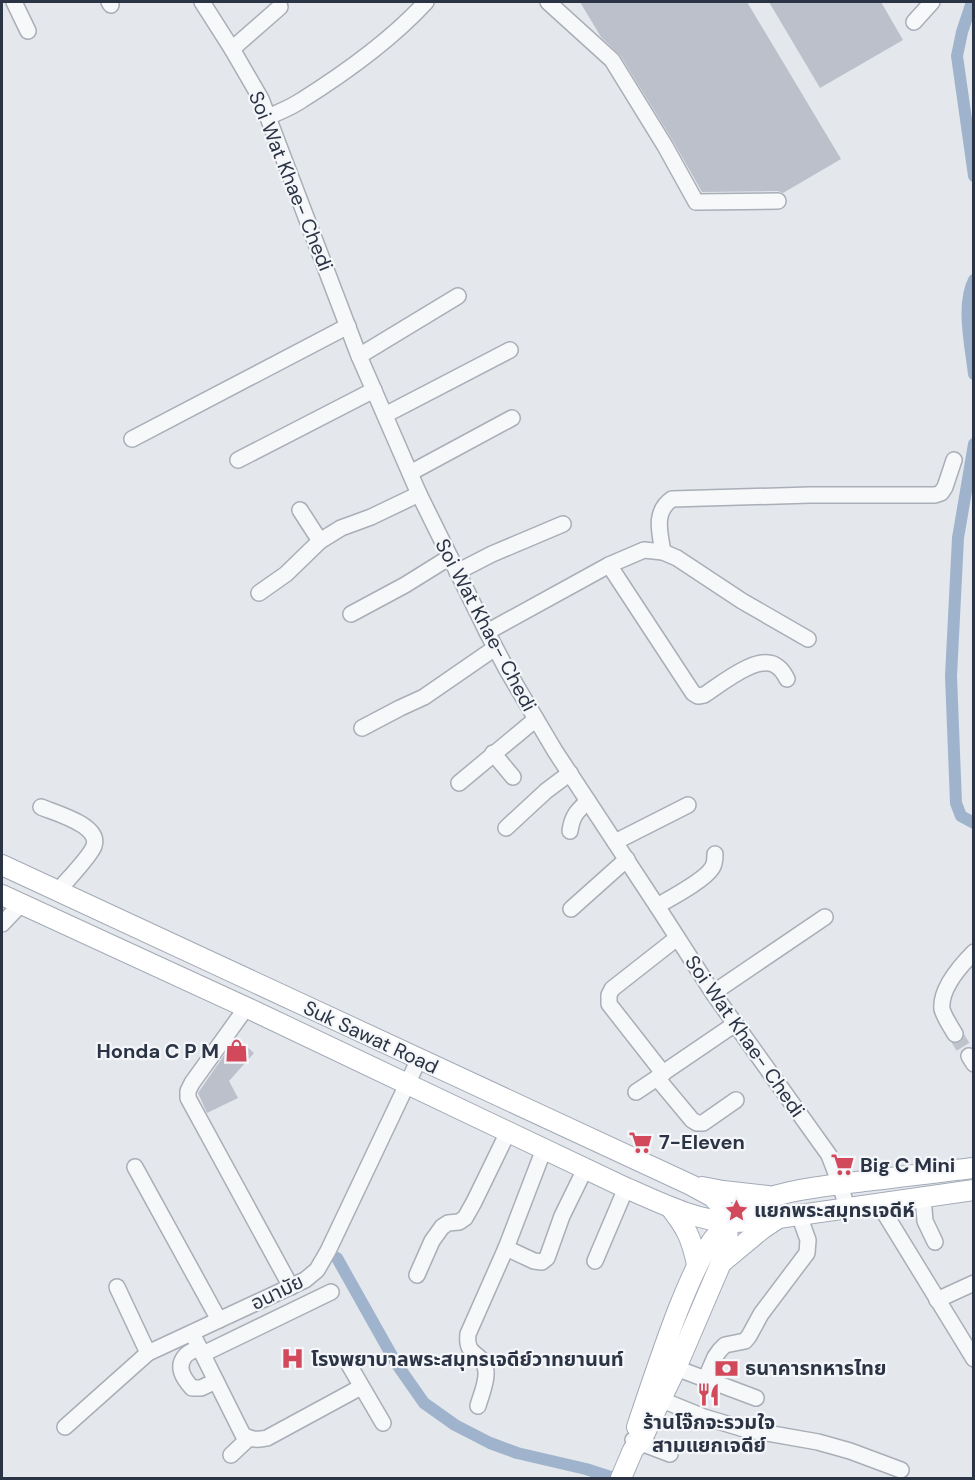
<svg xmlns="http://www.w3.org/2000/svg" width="975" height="1480" viewBox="0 0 975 1480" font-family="'DM Sans','Noto Sans Thai',sans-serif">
<rect width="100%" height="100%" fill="#e4e7ec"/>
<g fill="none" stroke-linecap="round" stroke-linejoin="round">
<g stroke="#9fb4cc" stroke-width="12">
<polyline points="972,2 962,32 957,56 974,176"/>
<path d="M974,280C961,305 971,347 974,374"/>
<polyline points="974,444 958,538 951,676 956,803 961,816 974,823"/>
<polyline points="337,1258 396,1363 424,1403 455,1425 490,1443 517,1453 586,1469 614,1478"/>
</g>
</g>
<g fill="#bbc0ca">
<polygon points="580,2 747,2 841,159 783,193 778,191 702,192 673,141 620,55 601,37"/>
<polygon points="769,2 881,2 903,40 820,88"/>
<polygon points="236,1038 254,1053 229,1081 238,1098 207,1113 198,1093"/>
</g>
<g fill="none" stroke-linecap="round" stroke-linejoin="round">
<polyline stroke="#bfc3cb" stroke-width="15" stroke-dasharray="15 8" stroke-linecap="butt" points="955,1034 969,1056"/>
<defs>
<g id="minor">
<polyline points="14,2 28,31"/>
<polyline points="109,2 111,5"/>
<polyline points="202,2 232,49 261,99 359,356 419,494 487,632 507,670 555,751 657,906 713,993 829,1155 840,1184 847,1208"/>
<polyline points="548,2 612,60 665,146 696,202 778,201"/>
<polyline points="914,22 932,2"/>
<polyline points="232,49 280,7"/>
<path d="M268,117C279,112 292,107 302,100C345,73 392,39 426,2"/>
<polyline points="359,356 458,296"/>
<polyline points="385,415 510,350"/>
<polyline points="132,439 348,326"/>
<polyline points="238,460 374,390"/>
<polyline points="410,473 512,418"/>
<polyline points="300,510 320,541"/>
<path d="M663,552C660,533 653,512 672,499L810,495H935L941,493L945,487L954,460"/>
<path d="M609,565L693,693L698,696L704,695C720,685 760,651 778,667C782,670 785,675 787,679"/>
<polyline points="457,572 492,554 563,524"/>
<polyline points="259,593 286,574 320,541 341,528 371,517 419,494"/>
<polyline points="351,614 405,585 450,557"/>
<polyline points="487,632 609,565 644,550 663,552 677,558 742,601 808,639"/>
<polyline points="362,728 400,708 424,697 495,648"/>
<polyline points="493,753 513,777"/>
<polyline points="459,783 536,719"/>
<path d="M41,807C55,813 101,825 94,846C90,857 66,881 58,891"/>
<polyline points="506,828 546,791 570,773"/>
<path d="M570,831C572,816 577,811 588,801"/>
<polyline points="615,842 688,805"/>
<path d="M657,906C671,898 705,880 712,868C715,864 715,859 715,854"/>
<polyline points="571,909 627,859"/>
<polyline points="2,924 21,904"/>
<polyline points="677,938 612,989 609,995 609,1004 663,1073 735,1024"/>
<polyline points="713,993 825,917"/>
<polyline points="246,1008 192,1083 188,1091 188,1098 291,1287"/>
<path d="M955,1034C951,1027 944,1017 942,1009C940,989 961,965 974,952"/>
<polyline points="969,1056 974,1064"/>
<polyline points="657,1078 692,1120 697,1123 703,1123 736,1100"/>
<polyline points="636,1092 663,1074"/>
<polyline points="544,1149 506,1248 534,1261 542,1262 547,1258 562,1216 585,1169"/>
<polyline points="135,1167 219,1320"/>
<polyline points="923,1197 925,1221 935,1242"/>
<polyline points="879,1204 974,1359"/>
<polyline points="595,1261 626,1188"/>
<polyline points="417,1275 432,1241 442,1227 448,1223 459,1222 465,1218 474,1202 508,1132"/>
<polyline points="117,1287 148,1353"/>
<polyline points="937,1300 974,1283"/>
<path d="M192,1333L243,1435C252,1440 258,1440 267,1438L361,1387"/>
<path d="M199,1347C195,1350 189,1352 186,1355C175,1367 184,1379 192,1388H201L216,1381"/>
<polyline points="203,1354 331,1292"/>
<polyline points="348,1363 383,1423"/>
<polyline points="676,1368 756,1398"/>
<polyline points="705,1380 715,1357 720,1350 725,1345 745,1341 749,1336 761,1314 807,1253 808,1240 799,1215"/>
<polyline points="662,1400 704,1417 744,1429 818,1442 850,1451 901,1470"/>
<path d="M478,1406C481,1395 487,1382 486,1372C485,1351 465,1359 468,1334L506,1248"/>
<polyline points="65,1427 148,1353 305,1280 317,1270 328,1251 419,1059"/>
<polyline points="633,1440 670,1454"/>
<polyline points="231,1455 249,1438"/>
</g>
<g id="major">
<polyline points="2,865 691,1185 713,1197 724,1210 728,1222 727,1245 721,1263 676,1368 642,1439 633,1450 621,1478"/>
<path d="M2,895L254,1011L626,1188C659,1202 693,1220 730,1222C739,1222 749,1221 758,1221L974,1190"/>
<polyline points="702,1187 723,1191 768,1196"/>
<path d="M670,1207C687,1229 691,1237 697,1264"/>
<polyline points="721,1263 762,1229 777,1219"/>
<path d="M637,1427C650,1388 663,1349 678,1310C693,1273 707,1236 741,1211C771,1190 828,1186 864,1181C901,1177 937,1172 974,1168"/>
</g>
</defs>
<use href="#minor" stroke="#a9aeb7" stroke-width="18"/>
<use href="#major" stroke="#a3abb8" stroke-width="22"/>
<use href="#minor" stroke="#f7f8fa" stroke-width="15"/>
<use href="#major" stroke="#fff" stroke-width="20"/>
</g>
<defs>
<symbol id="shop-bare" viewBox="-9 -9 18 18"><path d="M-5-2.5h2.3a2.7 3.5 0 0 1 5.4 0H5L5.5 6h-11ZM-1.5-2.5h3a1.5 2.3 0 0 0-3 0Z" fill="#d1495b" stroke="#f4f6f9" stroke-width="2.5" paint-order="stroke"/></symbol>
<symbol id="supermarket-bare" viewBox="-9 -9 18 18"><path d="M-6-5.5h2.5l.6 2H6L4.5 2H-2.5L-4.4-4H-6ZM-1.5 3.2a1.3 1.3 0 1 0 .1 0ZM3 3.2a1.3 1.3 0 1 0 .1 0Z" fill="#d1495b" stroke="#f4f6f9" stroke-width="2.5" paint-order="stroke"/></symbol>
<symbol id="sight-bare" viewBox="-9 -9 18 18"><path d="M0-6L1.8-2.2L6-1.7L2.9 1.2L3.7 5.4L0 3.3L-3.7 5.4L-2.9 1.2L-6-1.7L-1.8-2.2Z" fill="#d1495b" stroke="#f4f6f9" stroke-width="2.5" paint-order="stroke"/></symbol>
<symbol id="hospital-bare" viewBox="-9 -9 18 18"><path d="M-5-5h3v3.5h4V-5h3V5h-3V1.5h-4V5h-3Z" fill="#d1495b" stroke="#f4f6f9" stroke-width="2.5" paint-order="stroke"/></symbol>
<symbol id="bank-bare" viewBox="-9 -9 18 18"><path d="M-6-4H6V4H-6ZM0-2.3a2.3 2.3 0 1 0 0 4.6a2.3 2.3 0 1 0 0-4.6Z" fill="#d1495b" stroke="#f4f6f9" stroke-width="2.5" paint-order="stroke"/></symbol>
<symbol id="restaurant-bare" viewBox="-9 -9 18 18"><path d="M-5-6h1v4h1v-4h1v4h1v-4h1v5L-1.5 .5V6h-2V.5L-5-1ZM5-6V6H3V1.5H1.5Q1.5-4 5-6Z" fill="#d1495b" stroke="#f4f6f9" stroke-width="2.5" paint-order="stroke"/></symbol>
</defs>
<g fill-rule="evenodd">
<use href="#shop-bare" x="220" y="1034" width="33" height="33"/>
<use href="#supermarket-bare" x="624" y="1126" width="33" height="33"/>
<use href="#supermarket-bare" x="826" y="1148" width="33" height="33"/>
<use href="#sight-bare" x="720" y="1194" width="33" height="33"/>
<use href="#hospital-bare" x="276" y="1342" width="33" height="33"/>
<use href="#bank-bare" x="710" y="1352" width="33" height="33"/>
<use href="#restaurant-bare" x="692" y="1378" width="33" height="33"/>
</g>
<g text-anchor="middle" stroke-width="4.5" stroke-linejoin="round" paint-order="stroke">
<g font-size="20" fill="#2b3445" stroke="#f4f6f9">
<text transform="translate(291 181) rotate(68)" y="7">Soi Wat Khae- Chedi</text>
<text transform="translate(486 625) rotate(62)" y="7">Soi Wat Khae- Chedi</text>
<text transform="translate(745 1036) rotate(55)" y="7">Soi Wat Khae- Chedi</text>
<text transform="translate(371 1037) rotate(25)" y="7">Suk Sawat Road</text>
<text transform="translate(277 1292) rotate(-26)" y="7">อนามัย</text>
</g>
<g font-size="20" font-weight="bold" fill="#2b3445" stroke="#f4f6f9" text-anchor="start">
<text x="219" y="1058" text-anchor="end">Honda C P M</text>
<text x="659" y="1149">7-Eleven</text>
<text x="860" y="1172">Big C Mini</text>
<text x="754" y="1217">แยกพระสมุทรเจดีห์</text>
<text x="311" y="1366">โรงพยาบาลพระสมุทรเจดีย์วาทยานนท์</text>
<text x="745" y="1375">ธนาคารทหารไทย</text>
<text x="709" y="1429" text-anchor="middle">ร้านโจ๊กจะรวมใจ<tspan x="709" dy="23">สามแยกเจดีย์</tspan></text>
</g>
</g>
<rect width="975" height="1480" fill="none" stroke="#2b3445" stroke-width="6"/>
</svg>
